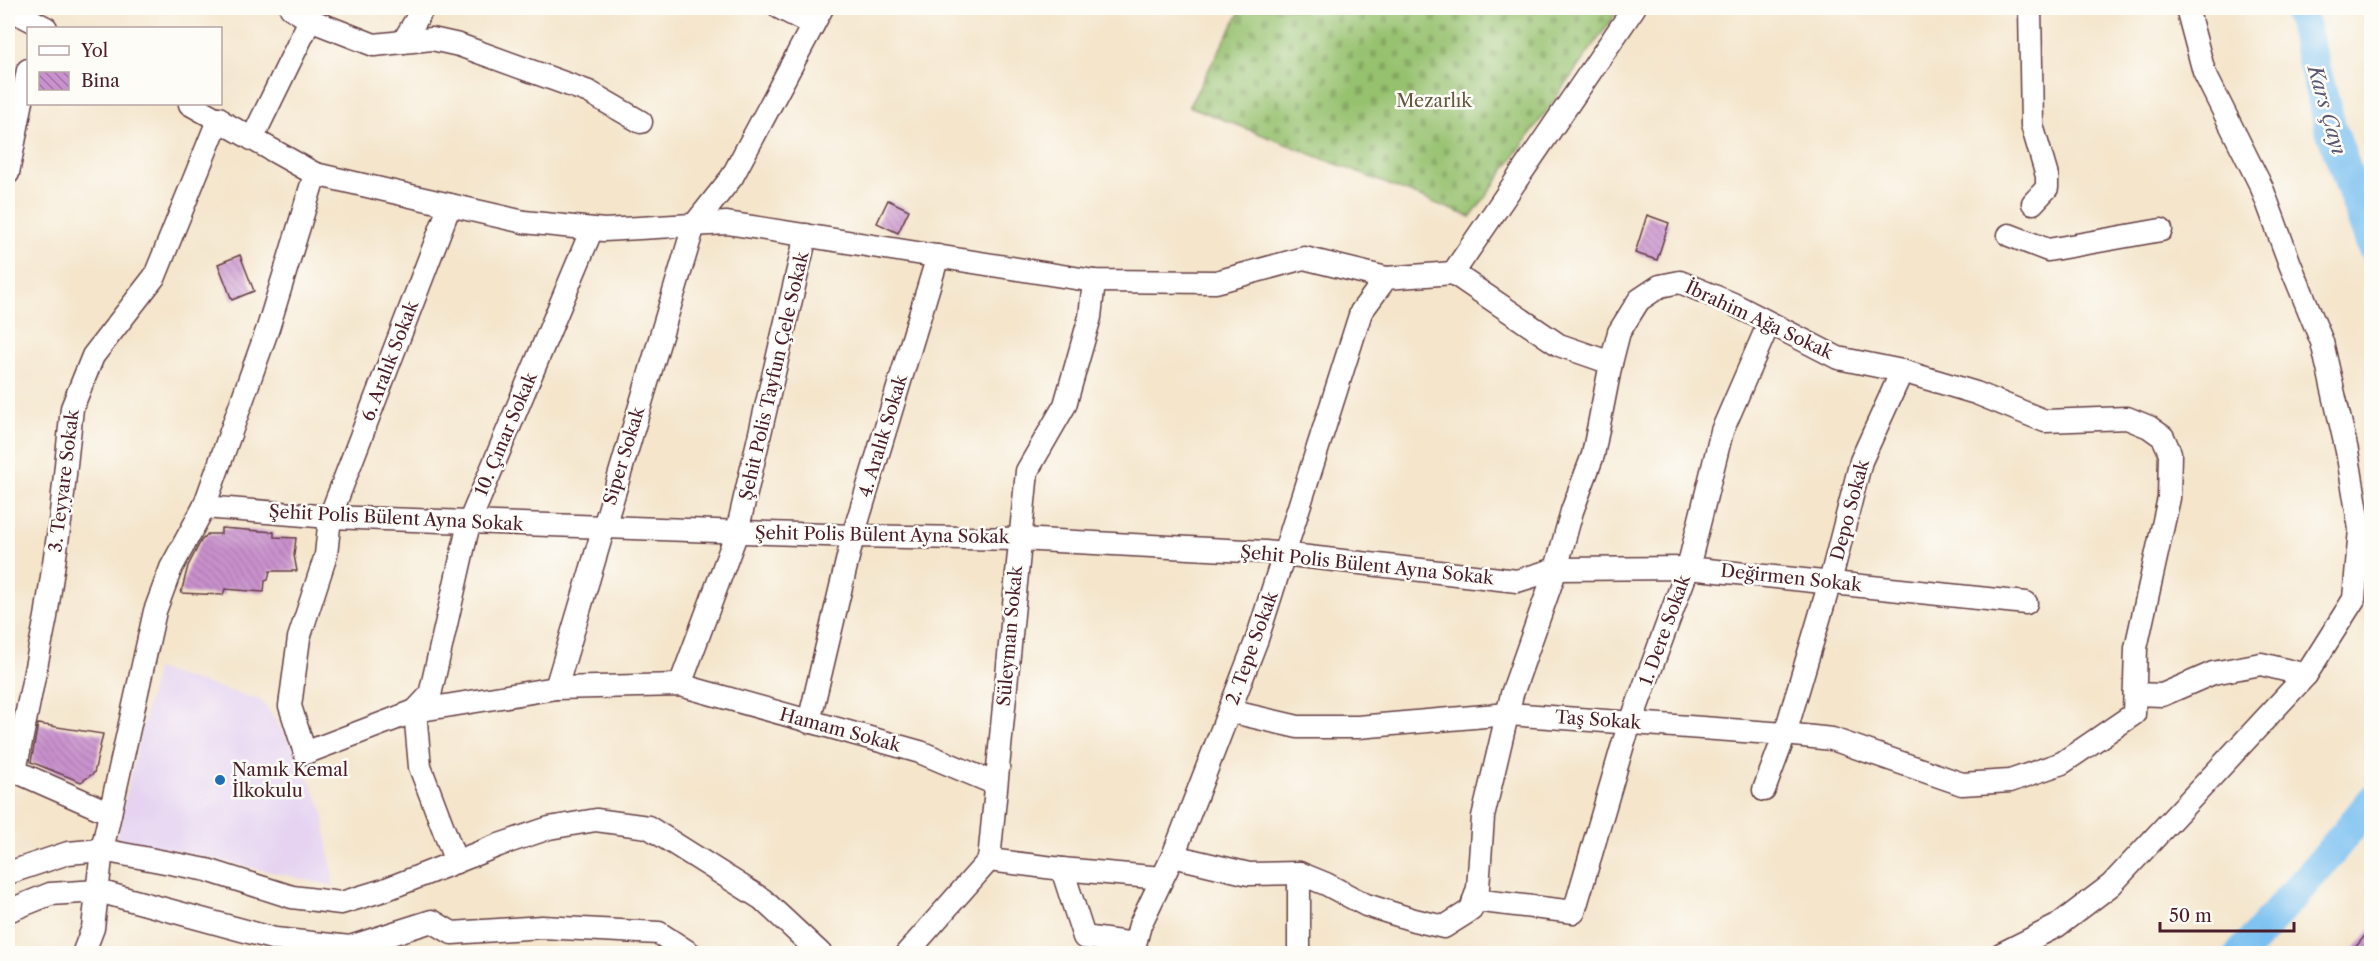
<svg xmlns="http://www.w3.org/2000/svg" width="2379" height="961" viewBox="0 0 2379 961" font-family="'Libre Caslon Text',serif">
<defs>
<pattern id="cemetery-stones" width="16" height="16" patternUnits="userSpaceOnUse" patternTransform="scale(1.5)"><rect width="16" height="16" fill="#96c16e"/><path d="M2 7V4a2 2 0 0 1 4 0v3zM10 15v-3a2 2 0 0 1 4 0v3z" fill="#83a55f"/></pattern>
<pattern id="building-back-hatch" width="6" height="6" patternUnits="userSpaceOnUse" patternTransform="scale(1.5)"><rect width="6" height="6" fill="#c991cd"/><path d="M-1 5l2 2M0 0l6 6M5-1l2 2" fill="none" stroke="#a576a7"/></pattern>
</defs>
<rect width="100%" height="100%" fill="#fdfcf7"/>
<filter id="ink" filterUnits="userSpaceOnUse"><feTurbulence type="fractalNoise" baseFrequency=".0167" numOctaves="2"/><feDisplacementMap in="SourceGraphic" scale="12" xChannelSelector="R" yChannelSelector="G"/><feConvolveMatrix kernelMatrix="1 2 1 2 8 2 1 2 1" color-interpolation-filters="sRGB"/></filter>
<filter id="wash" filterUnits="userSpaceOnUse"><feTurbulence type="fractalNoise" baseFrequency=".008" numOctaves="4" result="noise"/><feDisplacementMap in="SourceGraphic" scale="24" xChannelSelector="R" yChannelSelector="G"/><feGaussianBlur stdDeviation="1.35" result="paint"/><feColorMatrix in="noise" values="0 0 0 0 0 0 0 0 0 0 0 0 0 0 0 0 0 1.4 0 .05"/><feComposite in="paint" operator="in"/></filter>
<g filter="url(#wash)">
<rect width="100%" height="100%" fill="#f4e5cb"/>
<polygon fill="#e5d3f1" points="156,669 261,700 295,748 323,811 334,886 116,837"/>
<polygon fill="url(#cemetery-stones)" stroke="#70704c" stroke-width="1.5" points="1242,8 1620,8 1471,217 1189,106"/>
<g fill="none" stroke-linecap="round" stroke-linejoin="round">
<g stroke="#79c0f1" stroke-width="32">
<polyline points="2299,8 2330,126 2372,245"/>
<polyline points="2241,954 2323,861 2372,801"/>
</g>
</g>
<g id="blocks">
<g fill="url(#building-back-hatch)">
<polygon points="888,200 909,210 898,233 877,223"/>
<polygon points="1647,215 1669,223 1657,260 1635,253"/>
<polygon points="240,255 254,291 232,300 218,264"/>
<polygon points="221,528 274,532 274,537 296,538 294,555 297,571 270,571 268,580 265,581 264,592 225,589 223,595 181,593 188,566 201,541 208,534 221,534"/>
<polygon points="38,724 103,734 94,773 81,782 31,762"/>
<polygon points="2372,927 2372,954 2350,954"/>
</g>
</g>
</g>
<g filter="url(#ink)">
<use href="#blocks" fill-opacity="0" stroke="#643d43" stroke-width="1.5"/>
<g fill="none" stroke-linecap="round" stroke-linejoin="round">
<defs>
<g id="minor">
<polyline points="8,8 46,28"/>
<polyline points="780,8 813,25"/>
<polyline points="2030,8 2032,125 2047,176 2047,188 2033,203"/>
<polyline points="310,20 374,45 432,39 459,45 589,92 641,122"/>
<polyline points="403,42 423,8"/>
<polyline points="252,139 310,20 291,8"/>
<polyline points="8,173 28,70"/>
<polyline points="315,174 524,222 604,230 727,223 1094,281 1216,282 1304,258 1386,278"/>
<polyline points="450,205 330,517 326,555 299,638 290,706 305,753 415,711 556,688 680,685 920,752 996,784"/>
<polyline points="2009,235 2048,250 2161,230"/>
<polyline points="1453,273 1634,8"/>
<polyline points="204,507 330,517 853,536 1019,539 1265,552 1517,581 1556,569 1688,568 2026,603"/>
<polyline points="680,685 737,532 806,235"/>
<polyline points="556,688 694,225 732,177 822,8"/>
<polyline points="2135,694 2162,695 2213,673 2261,664 2306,675"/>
<polyline points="415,711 430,695 469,523 592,229"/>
<polyline points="415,711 420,767 456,862"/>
<polyline points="1229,711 1298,727 1358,727 1508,714 1785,734 1832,739 1962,784 2010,781 2062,763 2134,714 2136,648 2169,498 2170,453 2163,437 2149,427 2127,418 2045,421 1976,393 1902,371 1838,358 1733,304 1680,282 1660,286 1639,300 1619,332 1611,363 1559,345 1453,273"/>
<polyline points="809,722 853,536 938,256"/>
<polyline points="8,768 110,813"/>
<polyline points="15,771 46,617 60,522 72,408 93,356 155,276 219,118"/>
<polyline points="1764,790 1785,734 1830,582 1861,461 1902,371"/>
<polyline points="1173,856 1249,874 1299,873 1326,884 1366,905 1414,920 1444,927 1471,910 1478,888 1483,817 1512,694 1556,569 1572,511 1593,455 1611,363"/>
<polyline points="989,860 1027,471 1065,405 1090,317 1094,281"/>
<polyline points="1062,869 1162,878"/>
<polyline points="8,873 68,853 102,850 207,870 292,897 341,903 384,890 499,845 549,828 596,820 648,827 762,899 821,954"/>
<polyline points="1474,900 1574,912 1624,741 1688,568 1722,431 1769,323"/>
<polyline points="8,911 50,894 98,891 275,939 350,947 432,921 452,933 542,927 659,933 691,954"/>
<polyline points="83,954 93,928 102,850 155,611 171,568 204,507 268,328 315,174 190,104"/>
<polyline points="906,954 989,860 1062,869 1084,937 1135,944"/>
<polyline points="1136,954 1135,944 1140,925 1173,856 1257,639 1361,312 1386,278 1453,273"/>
<polyline points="1299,954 1299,873"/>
<polyline points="2001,954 2057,926 2111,885 2306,675 2354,599 2360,529 2347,451 2322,342 2290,264 2262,188 2204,72 2187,8"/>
</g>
</defs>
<use href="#minor" stroke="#643d43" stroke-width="25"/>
<use href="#minor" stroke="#fff" stroke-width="22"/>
</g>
</g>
<circle fill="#1f6fb2" stroke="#fdfcf7" stroke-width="2" cx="220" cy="780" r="6"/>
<g text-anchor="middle" stroke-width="5" stroke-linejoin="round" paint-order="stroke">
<g font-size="18" fill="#655842" stroke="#fdfcf7">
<text x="1434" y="107">Mezarlık</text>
</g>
<g font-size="18" fill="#4a1f2b" stroke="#fdfcf7">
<text transform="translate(1759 320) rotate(25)" y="6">İbrahim Ağa Sokak</text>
<text transform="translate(390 361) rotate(-69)" y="6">6. Aralık Sokak</text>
<text transform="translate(774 376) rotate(-77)" y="6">Şehit Polis Tayfun Çele Sokak</text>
<text transform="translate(506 434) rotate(-67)" y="6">10. Çınar Sokak</text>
<text transform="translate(883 436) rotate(-73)" y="6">4. Aralık Sokak</text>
<text transform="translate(624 456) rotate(-73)" y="6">Siper Sokak</text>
<text transform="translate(64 481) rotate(-83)" y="6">3. Teyyare Sokak</text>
<text transform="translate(1850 510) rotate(-75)" y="6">Depo Sokak</text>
<text transform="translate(396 518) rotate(3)" y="6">Şehit Polis Bülent Ayna Sokak</text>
<text transform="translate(882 535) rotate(1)" y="6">Şehit Polis Bülent Ayna Sokak</text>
<text transform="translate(1367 565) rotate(6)" y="6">Şehit Polis Bülent Ayna Sokak</text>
<text transform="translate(1791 578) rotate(6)" y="6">Değirmen Sokak</text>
<text transform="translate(1665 630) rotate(-70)" y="6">1. Dere Sokak</text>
<text transform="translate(1010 636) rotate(-85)" y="6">Süleyman Sokak</text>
<text transform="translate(1252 648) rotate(-70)" y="6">2. Tepe Sokak</text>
<text transform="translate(1598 720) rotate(4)" y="6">Taş Sokak</text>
<text transform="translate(840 730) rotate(15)" y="6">Hamam Sokak</text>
</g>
<g font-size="18" fill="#4a1f2b" stroke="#fdfcf7" text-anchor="start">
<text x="232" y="776">Namık Kemal<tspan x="232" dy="21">İlkokulu</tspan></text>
</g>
<g font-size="20" font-style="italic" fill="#5a5770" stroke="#fdfcf7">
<text transform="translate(2327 110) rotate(74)" y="7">Kars Çayı</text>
</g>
</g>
<rect width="2379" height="961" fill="none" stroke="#fdfcf7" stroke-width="30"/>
<rect x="27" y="27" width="195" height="78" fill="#fdfcf7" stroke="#b5a4a5" stroke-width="1.5"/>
<rect x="39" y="46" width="30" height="9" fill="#ffffff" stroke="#b5a4a5" stroke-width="1.5"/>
<text x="81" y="57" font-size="18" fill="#4a1f2b">Yol</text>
<rect x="39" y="72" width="30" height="18" fill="url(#building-back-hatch)" stroke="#b5a4a5" stroke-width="1.5"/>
<text x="81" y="87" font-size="18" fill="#4a1f2b">Bina</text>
<path d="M2160 922v9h134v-9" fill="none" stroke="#4a1f2b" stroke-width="3"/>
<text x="2169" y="922" font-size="18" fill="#4a1f2b" stroke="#fdfcf7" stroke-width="4.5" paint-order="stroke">50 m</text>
</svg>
